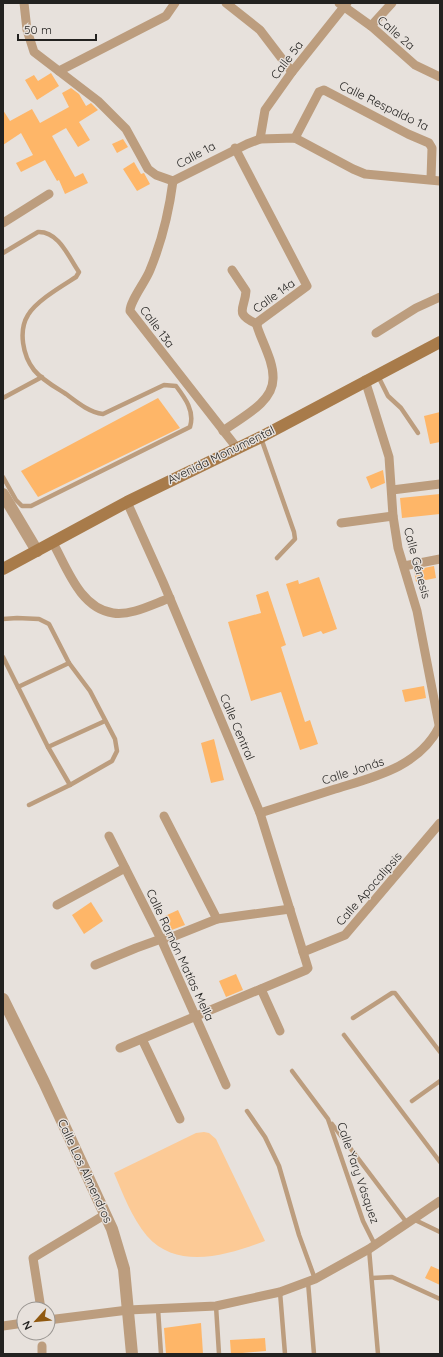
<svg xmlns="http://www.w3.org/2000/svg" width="443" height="1357" viewBox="0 0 443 1357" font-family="Quicksand,sans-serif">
<rect width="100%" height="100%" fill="#e7e1dc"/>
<path fill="#fcca96" d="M204,1132L209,1133L216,1139L265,1241C228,1255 178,1271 147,1236C132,1218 123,1194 114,1173L196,1133Z"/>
<g fill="#feb668">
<polygon points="51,73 59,86 37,100 25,80 34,75 38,81"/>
<polygon points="71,88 79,94 86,106 91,103 98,110 79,122 90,140 78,147 66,128 52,136 75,177 83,173 88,183 65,194 59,180 57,181 45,160 21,172 16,163 33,155 21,133 3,145 3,110 10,121 32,109 40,123 69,107 62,93"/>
<polygon points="123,139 128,147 117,153 112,144"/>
<polygon points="134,162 141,174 144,173 150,184 137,191 123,169"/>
<polygon points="158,398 180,428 38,497 21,471"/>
<polygon points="440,412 440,442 430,444 424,416"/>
<polygon points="383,470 385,483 371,489 366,477"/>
<polygon points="440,494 440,514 402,518 400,498"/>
<polygon points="434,566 436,578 416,582 414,570"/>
<polygon points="319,577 337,629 323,634 321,631 303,637 286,584 298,580 299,584"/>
<polygon points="268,591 286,645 281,647 305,722 310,720 318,744 300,750 281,692 251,701 228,622 261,613 256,595"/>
<polygon points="424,686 426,698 405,702 402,690"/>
<polygon points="214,739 224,780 211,783 201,743"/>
<polygon points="91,902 103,921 84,934 72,915"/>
<polygon points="178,910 185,925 169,931 165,916"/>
<polygon points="236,974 243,990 226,997 219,981"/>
<polygon points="431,1266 440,1270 440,1285 425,1278"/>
<polygon points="201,1323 203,1354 166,1354 164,1328"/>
<polygon points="265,1338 266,1351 231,1354 230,1340"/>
</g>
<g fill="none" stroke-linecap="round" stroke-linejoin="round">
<g stroke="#bc9d7e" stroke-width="4.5">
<path d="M3,253L38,232C59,231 69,258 79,272L76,277C62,286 36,301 28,315C18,331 23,356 34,370C42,380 55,387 66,394C78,403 89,412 103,414L164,385L176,386C185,398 195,411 190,427L31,506H22L16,500L3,477"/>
<polyline points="378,376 388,396 401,408 418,433"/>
<polyline points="3,398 42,377"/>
<polyline points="261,438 294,532 295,539 277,558"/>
<polyline points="3,619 17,618 39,619 49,624 69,663 90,691 115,739 117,751 112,761 70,785"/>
<polyline points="3,657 48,747 70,785 29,805"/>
<polyline points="18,687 69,663"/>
<polyline points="48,747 105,721"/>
<polyline points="353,1018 392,993 395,993 440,1052"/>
<polyline points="344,1035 440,1162"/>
<polyline points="292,1071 328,1119 363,1221 375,1245"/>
<polyline points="412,1101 440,1081"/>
<polyline points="247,1111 265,1137 279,1166 299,1235 315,1279"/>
<polyline points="332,1124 407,1223"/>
<polyline points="413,1219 440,1232"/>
<polyline points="369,1249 378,1354"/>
<polyline points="372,1278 392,1277 440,1299"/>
<polyline points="308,1282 314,1354"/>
<polyline points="280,1292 285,1354"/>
<polyline points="216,1306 219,1354"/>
<polyline points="158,1309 161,1354"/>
</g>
<g stroke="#bc9d7e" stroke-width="9">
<polyline points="24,3 27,30 34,52 98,101 126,129 148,169 156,175 173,181 247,144 260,139 295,138 353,169 365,174 440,181"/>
<polyline points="226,3 260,30 292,72"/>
<polyline points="339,3 371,26 415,65 440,77"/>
<polyline points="371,26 392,3"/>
<polyline points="59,71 166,16 175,3"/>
<polyline points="295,138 319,92 324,90 408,134 429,143 432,148 431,179"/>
<polyline points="260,139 265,110 292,72 347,3"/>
<path d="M173,181C169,212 162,241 150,270C146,281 130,301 130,311L237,448"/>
<polyline points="3,223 49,194"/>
<path d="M232,270L246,291C245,309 233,313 257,324"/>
<polyline points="376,333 416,308 440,297"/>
<polyline points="365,380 389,457 393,516 398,548 417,611 440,730"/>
<path d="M223,431C240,418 273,403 273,379C274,362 262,342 257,326L258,322L307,286L235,148"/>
<polyline points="392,490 440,484"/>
<polyline points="341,523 393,516"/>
<path d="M53,543C67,568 80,608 113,613C131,616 153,604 170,598"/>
<polyline points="404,566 440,559"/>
<path d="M260,813C285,805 310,797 335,789C374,777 419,767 439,727"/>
<polyline points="164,816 217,919"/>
<polyline points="109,836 161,939 226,1085"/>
<polyline points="57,905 125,868"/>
<polyline points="303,952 345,935 440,823"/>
<polyline points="95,965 136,948 161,939 172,937 217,919 290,909"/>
<polyline points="261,989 280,1031"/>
<polyline points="142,1039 180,1119"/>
<polyline points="120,1048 306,970 308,968 260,813 163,582 127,502"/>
<polyline points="41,1309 33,1258 106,1214"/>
<polyline points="48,1320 128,1310 216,1306 280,1292 315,1279 369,1249 440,1201"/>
<polyline points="3,1326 24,1323"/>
<polyline points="42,1346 42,1354"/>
</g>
<g stroke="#bc9d7e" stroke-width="12">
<polyline points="3,494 37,551"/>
<polyline points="3,999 44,1082 112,1229 124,1269 132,1354"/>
</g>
<polyline stroke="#a87b4a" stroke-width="12" points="3,569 127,502 261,437 440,342"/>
</g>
<g text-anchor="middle" stroke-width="3" stroke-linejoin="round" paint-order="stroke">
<g font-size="12" fill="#232220" stroke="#e7e1dc">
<text transform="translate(396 33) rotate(41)" y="4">Calle 2a</text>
<text transform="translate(287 60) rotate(-53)" y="4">Calle 5a</text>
<text transform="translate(384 106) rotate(26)" y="4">Calle Respaldo 1a</text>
<text transform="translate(196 155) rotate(-28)" y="4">Calle 1a</text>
<text transform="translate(274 296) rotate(-36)" y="4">Calle 14a</text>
<text transform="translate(157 327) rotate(53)" y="4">Calle 13a</text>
<text transform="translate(221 455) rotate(-26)" y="4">Avenida Monumental</text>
<text transform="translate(417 563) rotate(75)" y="4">Calle Génesis</text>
<text transform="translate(237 727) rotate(67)" y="4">Calle Central</text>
<text transform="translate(353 771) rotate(-18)" y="4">Calle Jonás</text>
<text transform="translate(369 889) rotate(-49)" y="4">Calle Apocalipsis</text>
<text transform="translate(180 955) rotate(65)" y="4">Calle Ramón Matías Mella</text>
<text transform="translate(85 1171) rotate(65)" y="4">Calle Los Almendros</text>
<text transform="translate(358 1173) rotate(71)" y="4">Calle Yary Vásquez</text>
</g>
</g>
<rect width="443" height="1357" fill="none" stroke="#232220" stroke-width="8"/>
<g transform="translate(36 1321) rotate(243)"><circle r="19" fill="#e7e1dc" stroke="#999591"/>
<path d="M0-3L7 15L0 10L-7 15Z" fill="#905910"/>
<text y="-6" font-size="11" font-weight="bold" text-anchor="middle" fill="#232220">N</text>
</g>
<path d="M18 34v6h78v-6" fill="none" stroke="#232220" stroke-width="2"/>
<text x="24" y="34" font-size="12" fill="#232220" stroke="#e7e1dc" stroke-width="3" paint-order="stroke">50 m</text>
</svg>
